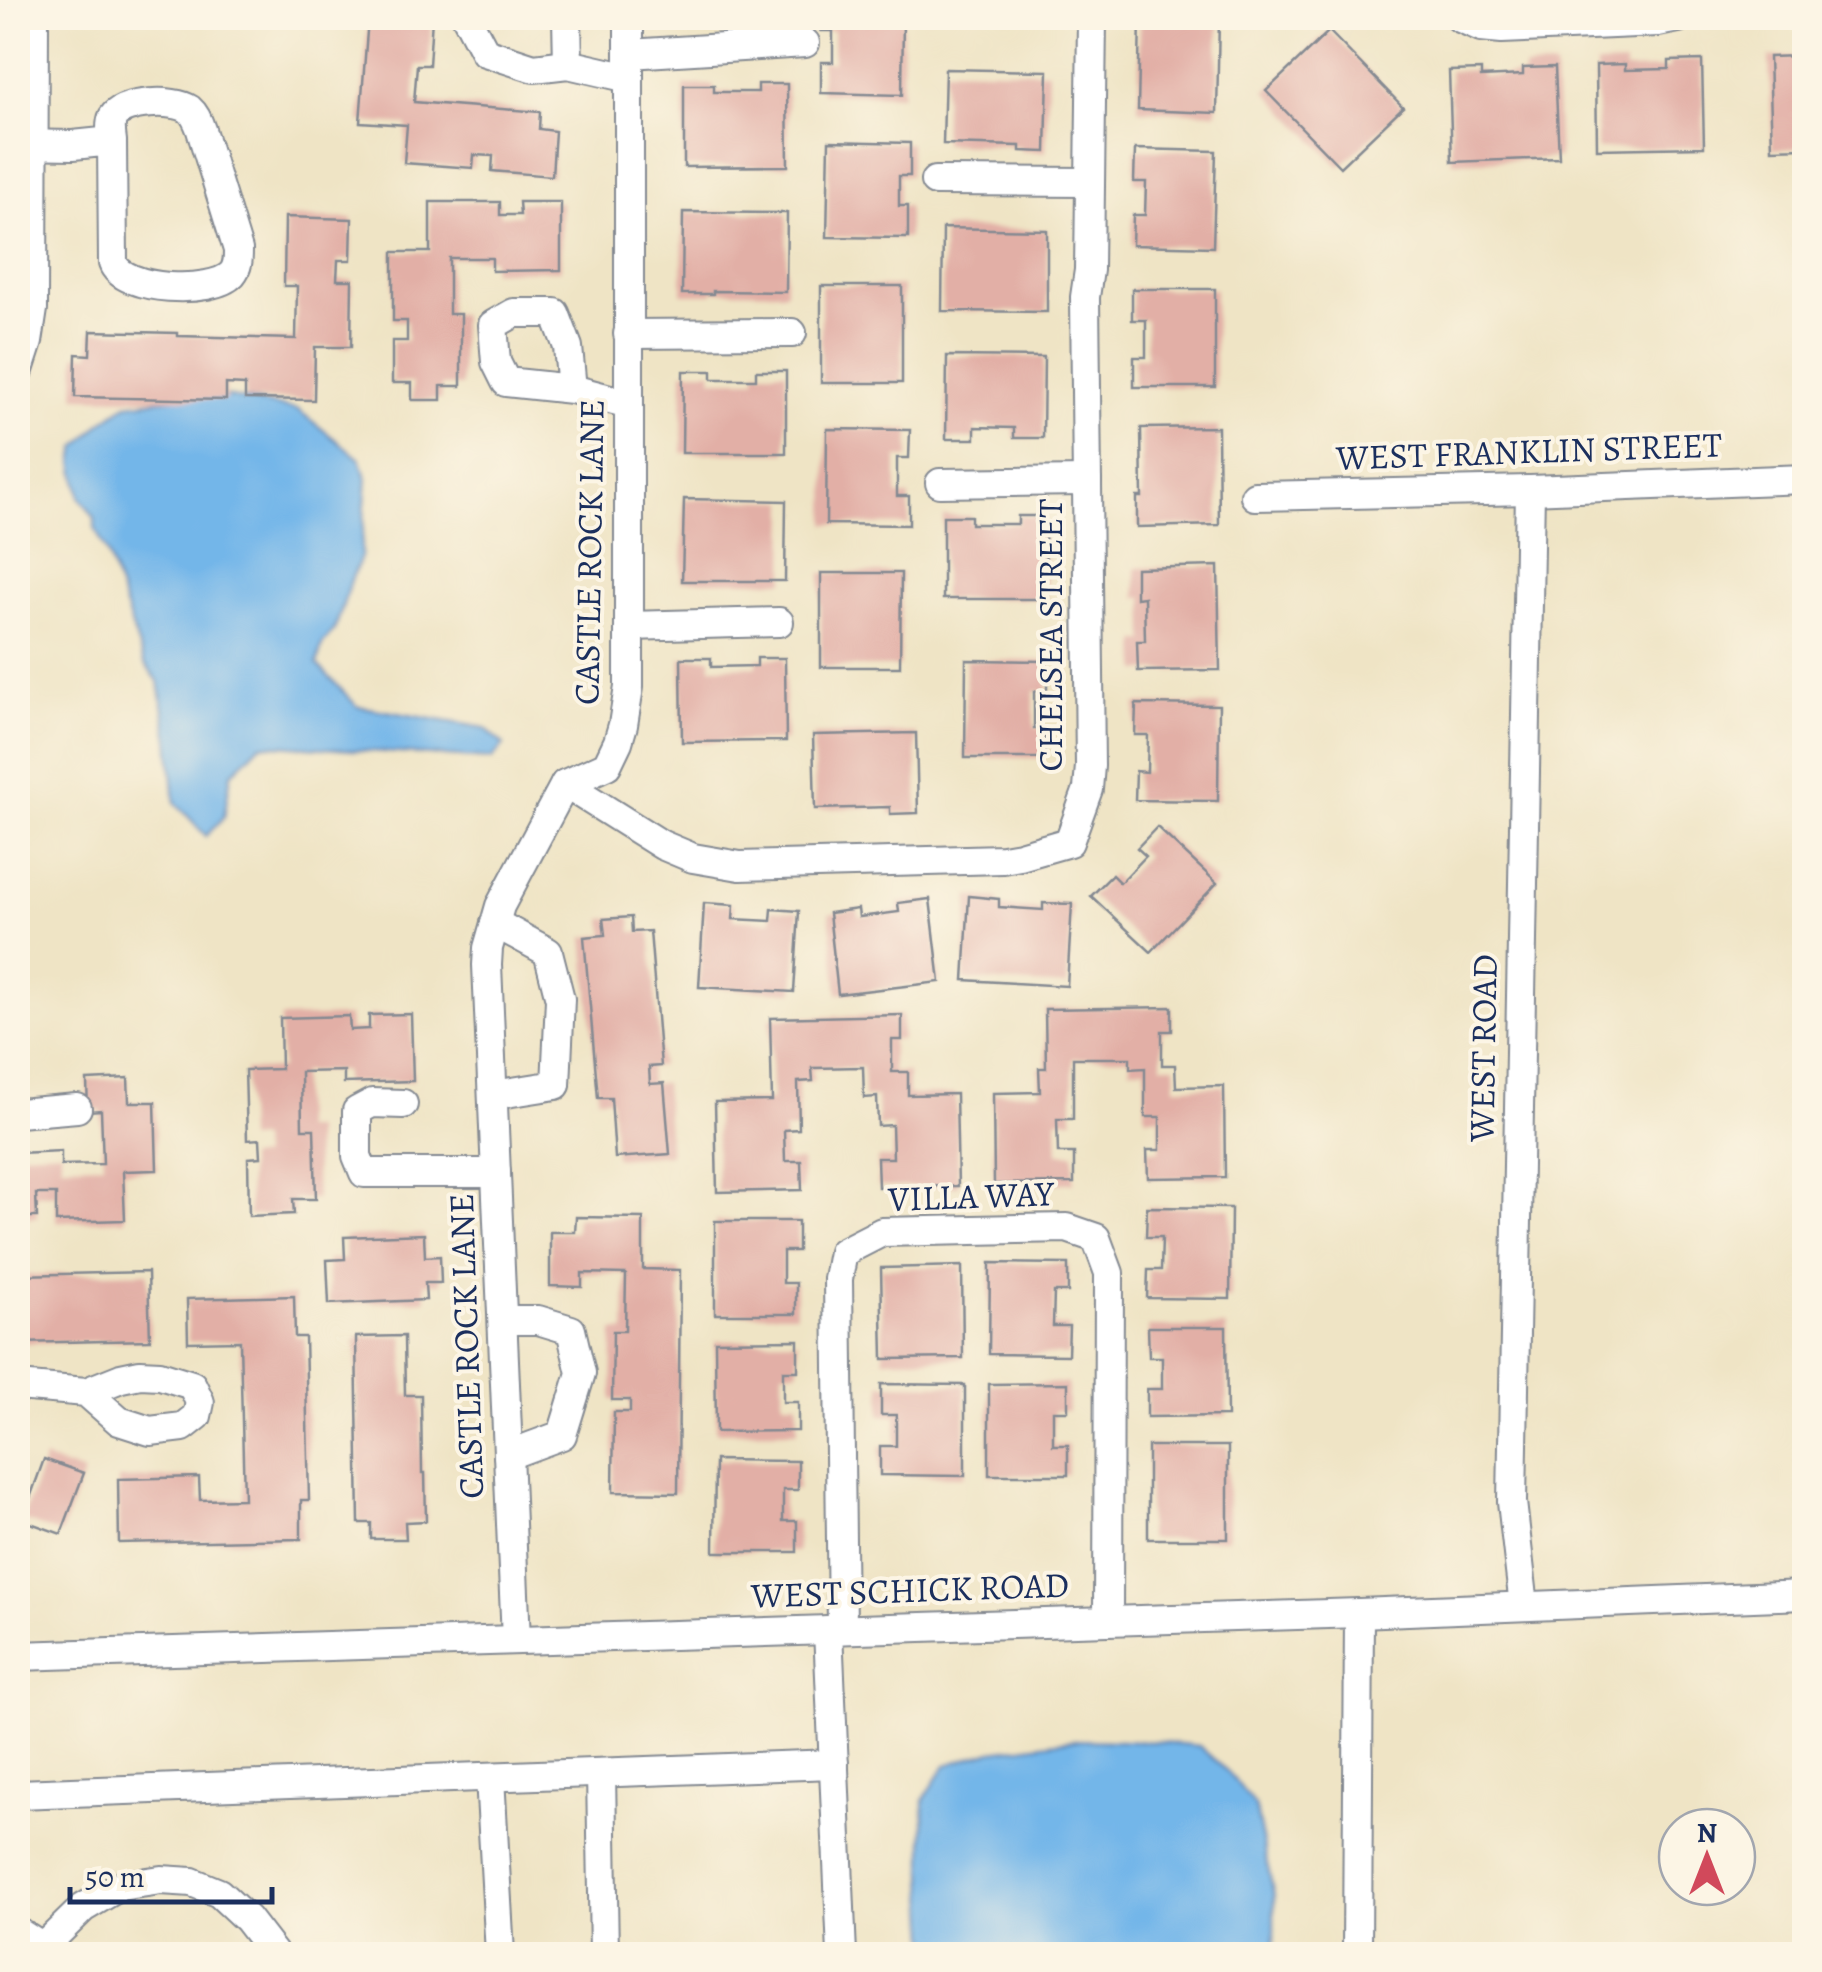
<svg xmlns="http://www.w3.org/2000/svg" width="1822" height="1972" viewBox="0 0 1822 1972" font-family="Alegreya,serif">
<rect width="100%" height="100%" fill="#fcf5e5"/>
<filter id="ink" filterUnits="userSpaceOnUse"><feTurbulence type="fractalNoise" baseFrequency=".01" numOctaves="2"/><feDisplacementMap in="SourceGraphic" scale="20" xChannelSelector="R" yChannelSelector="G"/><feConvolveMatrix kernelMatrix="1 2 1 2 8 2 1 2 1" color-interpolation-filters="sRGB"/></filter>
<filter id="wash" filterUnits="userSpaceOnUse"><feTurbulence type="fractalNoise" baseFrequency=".0048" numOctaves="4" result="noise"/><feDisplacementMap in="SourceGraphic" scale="40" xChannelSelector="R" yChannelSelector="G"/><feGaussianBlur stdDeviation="2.25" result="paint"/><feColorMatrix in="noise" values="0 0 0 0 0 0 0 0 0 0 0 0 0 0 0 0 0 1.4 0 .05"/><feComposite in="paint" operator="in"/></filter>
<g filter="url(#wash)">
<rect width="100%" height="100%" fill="#efe4c5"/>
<g fill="#73b6e9" stroke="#4772a4" stroke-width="2.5">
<polygon points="197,395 221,395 298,410 360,459 367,478 361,557 351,580 335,629 322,645 317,664 357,706 485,728 504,745 492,759 261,744 231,774 224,817 206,836 175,802 169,740 159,682 144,663 108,555 95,528 95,518 80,497 74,462 77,447 101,423 127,404"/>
<polygon points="1072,1740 1162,1742 1199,1746 1229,1773 1255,1806 1274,1896 1274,1954 929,1954 924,1879 924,1799 946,1765 992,1751"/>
</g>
<g id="blocks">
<g fill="#e2afa6">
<polygon points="368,18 432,18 429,65 417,65 414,102 540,112 539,129 555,131 552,176 492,171 493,156 474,155 473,168 404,163 407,125 360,122"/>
<polygon points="821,18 903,18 902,95 821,93 821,62 833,62 833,31 821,31"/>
<polygon points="1140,18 1219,18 1217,113 1138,110"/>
<polygon points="1329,31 1403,107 1340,167 1266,91"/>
<polygon points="1798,56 1798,64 1804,63 1804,148 1772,149 1769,57"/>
<polygon points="1702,60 1704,147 1597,149 1596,65 1625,64 1625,70 1669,69 1669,61"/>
<polygon points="1555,67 1559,158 1452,162 1449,71 1481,70 1481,77 1523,75 1523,68"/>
<polygon points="945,69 1048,71 1046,152 1020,151 1020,146 943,144"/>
<polygon points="758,84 787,84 788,166 684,167 684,85 714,85 714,92 758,92"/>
<polygon points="829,141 910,143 910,176 899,176 899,206 908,206 908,238 827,237"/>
<polygon points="1135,149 1216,151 1213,247 1132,245 1133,215 1145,215 1146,182 1134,182"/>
<polygon points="430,202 500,202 500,215 520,215 519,202 561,202 561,270 492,271 492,258 449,258 449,314 461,314 461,386 441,386 441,400 412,400 412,383 392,383 392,341 407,341 407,321 393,321 393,252 430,252"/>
<polygon points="683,212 787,213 786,292 713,291 713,294 682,294"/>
<polygon points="285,217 352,219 351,260 338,260 337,280 352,280 351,347 315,347 314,400 245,399 245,385 226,384 226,400 75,397 76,354 90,355 91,331 178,333 178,336 296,339 297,286 284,286"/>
<polygon points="943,228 1047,230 1047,312 942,311"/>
<rect x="821" y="286" width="81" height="97"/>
<polygon points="1132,289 1215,289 1215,387 1134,387 1134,357 1146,357 1146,320 1132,320"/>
<polygon points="947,356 1044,357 1043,438 1014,438 1014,428 975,427 975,439 946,439"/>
<polygon points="683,371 712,371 712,379 756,379 756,371 786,371 786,453 682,453"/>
<polygon points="1218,427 1219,525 1137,527 1137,497 1142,497 1141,428"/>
<polygon points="827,429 910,430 909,458 897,458 897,496 909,496 909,525 826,524"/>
<polygon points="684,499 786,501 785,581 682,581"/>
<polygon points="943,516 971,516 971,524 1018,524 1018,516 1045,516 1046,599 943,599"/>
<polygon points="1218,566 1220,670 1138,671 1137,641 1145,641 1144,597 1136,598 1136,568"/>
<polygon points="821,573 901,573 900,667 821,667"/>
<polygon points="681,658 711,658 711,667 757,666 757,658 785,658 786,741 682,742"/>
<polygon points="966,660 1047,661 1047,692 1034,691 1034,728 1045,728 1045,758 965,758"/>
<polygon points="1136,704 1219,705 1218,801 1135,800 1136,771 1147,772 1148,735 1135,735"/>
<polygon points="916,733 918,813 890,814 890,807 815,809 813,735"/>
<polygon points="1157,827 1217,883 1151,952 1091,896 1112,875 1120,883 1146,856 1137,848"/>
<polygon points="969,896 999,899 999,907 1043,910 1043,903 1072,904 1067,986 964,980"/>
<polygon points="930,899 940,982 838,994 829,913 858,909 859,917 899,912 898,903"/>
<polygon points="704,903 734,905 733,919 771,921 772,909 799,911 794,992 699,987"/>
<polygon points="631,917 632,932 650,931 661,1066 649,1067 650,1084 664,1083 670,1154 615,1158 611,1098 598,1098 584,937 605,935 603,919"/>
<polygon points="1172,1007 1172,1031 1162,1031 1162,1065 1175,1065 1176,1087 1224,1086 1225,1177 1148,1178 1147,1150 1160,1150 1160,1117 1145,1117 1145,1068 1130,1069 1130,1058 1073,1058 1073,1119 1057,1119 1058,1153 1074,1153 1074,1183 994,1184 993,1093 1040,1092 1039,1068 1046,1068 1045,1009"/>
<polygon points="411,1014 413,1081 344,1083 344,1071 301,1072 302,1129 314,1129 316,1199 293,1199 294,1214 249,1216 248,1158 261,1157 260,1139 247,1140 245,1070 281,1069 280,1018 349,1016 350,1030 369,1029 369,1015"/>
<polygon points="902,1015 902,1040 892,1040 892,1072 908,1072 908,1095 956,1094 958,1186 878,1187 877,1158 893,1158 892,1125 878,1126 877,1097 864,1098 863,1067 812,1068 813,1081 798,1082 799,1129 784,1130 785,1161 801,1161 802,1190 717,1192 715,1102 772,1101 770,1018"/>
<polygon points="128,1078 129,1102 155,1102 157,1170 123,1171 125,1220 56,1222 56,1194 36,1194 37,1217 18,1217 18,1153 61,1151 61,1165 103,1164 101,1110 88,1111 87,1080"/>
<polygon points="1147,1207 1231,1208 1230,1299 1147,1298 1148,1270 1161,1270 1162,1237 1146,1237"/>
<polygon points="576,1217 643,1218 643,1269 680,1270 678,1493 613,1492 614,1412 630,1412 630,1400 612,1400 613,1331 625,1331 626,1274 582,1273 582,1287 550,1286 550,1232 575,1232"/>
<polygon points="715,1221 798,1221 798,1251 783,1251 783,1283 796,1283 796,1314 715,1314"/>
<polygon points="424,1234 425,1257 440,1256 441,1283 425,1283 426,1300 329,1304 327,1260 345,1259 344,1237"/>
<polygon points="990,1263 1068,1264 1068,1292 1054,1292 1053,1326 1069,1326 1068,1355 989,1354"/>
<polygon points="962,1266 963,1358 883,1359 881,1268"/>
<polygon points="148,1272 150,1340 18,1343 18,1275"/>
<polygon points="294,1296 295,1337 305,1337 309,1500 301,1500 301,1539 119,1543 118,1479 199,1477 200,1500 244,1499 240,1341 188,1342 187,1299"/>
<polygon points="1148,1327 1226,1327 1227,1416 1147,1417 1147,1389 1162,1389 1162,1357 1149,1357"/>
<polygon points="404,1336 405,1395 421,1395 422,1473 425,1473 426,1521 405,1522 406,1539 371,1539 371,1523 359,1523 356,1337"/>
<polygon points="798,1340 798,1371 783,1371 783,1402 798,1402 798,1431 716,1432 715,1341"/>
<polygon points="1068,1383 1068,1411 1053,1411 1053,1445 1068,1445 1068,1475 989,1475 989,1384"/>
<polygon points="881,1384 965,1385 965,1476 880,1475 880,1446 896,1446 896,1415 881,1415"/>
<rect x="1148" y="1446" width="80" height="93"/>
<polygon points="44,1459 84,1473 61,1534 22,1520"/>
<polygon points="715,1460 798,1461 798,1490 783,1490 783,1521 797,1521 797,1552 714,1552"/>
</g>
</g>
</g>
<g filter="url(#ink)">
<use href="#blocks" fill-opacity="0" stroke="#858a92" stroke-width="2.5"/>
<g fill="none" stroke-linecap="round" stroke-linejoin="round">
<defs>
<g id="minor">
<polyline points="467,18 485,52 534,68 568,64 629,78"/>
<polyline points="567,18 568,64"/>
<polyline points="1460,18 1481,27 1502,29 1658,22 1678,18"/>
<polyline points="629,54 805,43"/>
<path d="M18,144L73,145L112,141L113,263C123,291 212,295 232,274C238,267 238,259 238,250L201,130C198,122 196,115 189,109C175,99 123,101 113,117C110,123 111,134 112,141"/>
<polyline points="935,181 1090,182"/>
<polyline points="628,334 792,333"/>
<polyline points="18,373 28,342 33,309 34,18"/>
<polyline points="572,389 568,347 555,313 514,313 493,325 496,362 506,382 572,389 629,404"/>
<polyline points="940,483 1087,481"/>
<polyline points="1255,496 1530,490 1804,479"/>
<polyline points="629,626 779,622"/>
<polyline points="565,784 662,845 693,858 740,866 1003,859 1020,856 1069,842 1088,789 1090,766 1085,297 1089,270 1092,18"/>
<polyline points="493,1095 556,1085 560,999 548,952 495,923"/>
<polyline points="403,1104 372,1103 357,1111 357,1156 364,1173 496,1173"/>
<polyline points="18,1113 77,1108"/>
<polyline points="503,1320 538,1320 571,1330 581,1373 562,1435 508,1455"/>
<polyline points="18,1386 86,1392 121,1378 140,1374 160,1375 192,1385 200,1402 197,1416 183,1427 150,1431 119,1421 86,1392"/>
<polyline points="1524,1606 1512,1502 1530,490"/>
<polyline points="842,1629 838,1279 843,1252 882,1232 1067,1228 1096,1238 1109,1273 1108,1621"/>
<polyline points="828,1630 842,1954"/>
<polyline points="516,1640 487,965 488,948 500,906 565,784 607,765 618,742 623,725 629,687 629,18"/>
<polyline points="18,1656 1359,1613 1804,1595"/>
<polyline points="601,1773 604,1954"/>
<polyline points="490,1777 500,1954"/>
<polyline points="18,1794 834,1764"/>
<polyline points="18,1932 43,1948"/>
<polyline points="36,1954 83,1908 120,1886 161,1880 192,1882 219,1893 247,1919 274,1954"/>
<polyline points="1357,1954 1359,1613"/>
</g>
</defs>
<use href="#minor" stroke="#858a92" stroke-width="32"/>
<use href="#minor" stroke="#fff" stroke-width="28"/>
</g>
</g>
<g text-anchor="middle" stroke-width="8" stroke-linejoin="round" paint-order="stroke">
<g font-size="35" fill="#1b2f5e" stroke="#fcf5e5">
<text transform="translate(1529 451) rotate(-2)" y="12">WEST FRANKLIN STREET</text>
<text transform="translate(589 552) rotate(-89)" y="12">CASTLE ROCK LANE</text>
<text transform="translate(1050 635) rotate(-90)" y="12">CHELSEA STREET</text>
<text transform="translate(1483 1048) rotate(-89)" y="12">WEST ROAD</text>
<text transform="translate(971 1196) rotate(-2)" y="12">VILLA WAY</text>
<text transform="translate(466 1346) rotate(-92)" y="12">CASTLE ROCK LANE</text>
<text transform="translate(910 1590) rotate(-2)" y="12">WEST SCHICK ROAD</text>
</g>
</g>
<rect width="1822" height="1972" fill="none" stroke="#fcf5e5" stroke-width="60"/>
<g transform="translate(1707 1857)"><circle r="48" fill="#fcf5e5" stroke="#a2a6af" stroke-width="2.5"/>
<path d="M0-8L18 38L0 25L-18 38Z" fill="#d1495b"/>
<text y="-15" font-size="28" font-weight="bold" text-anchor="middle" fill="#1b2f5e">N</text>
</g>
<path d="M70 1887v15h202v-15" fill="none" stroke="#1b2f5e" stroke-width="5"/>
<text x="85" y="1887" font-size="30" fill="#1b2f5e" stroke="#fcf5e5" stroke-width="8" paint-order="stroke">50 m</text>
</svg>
